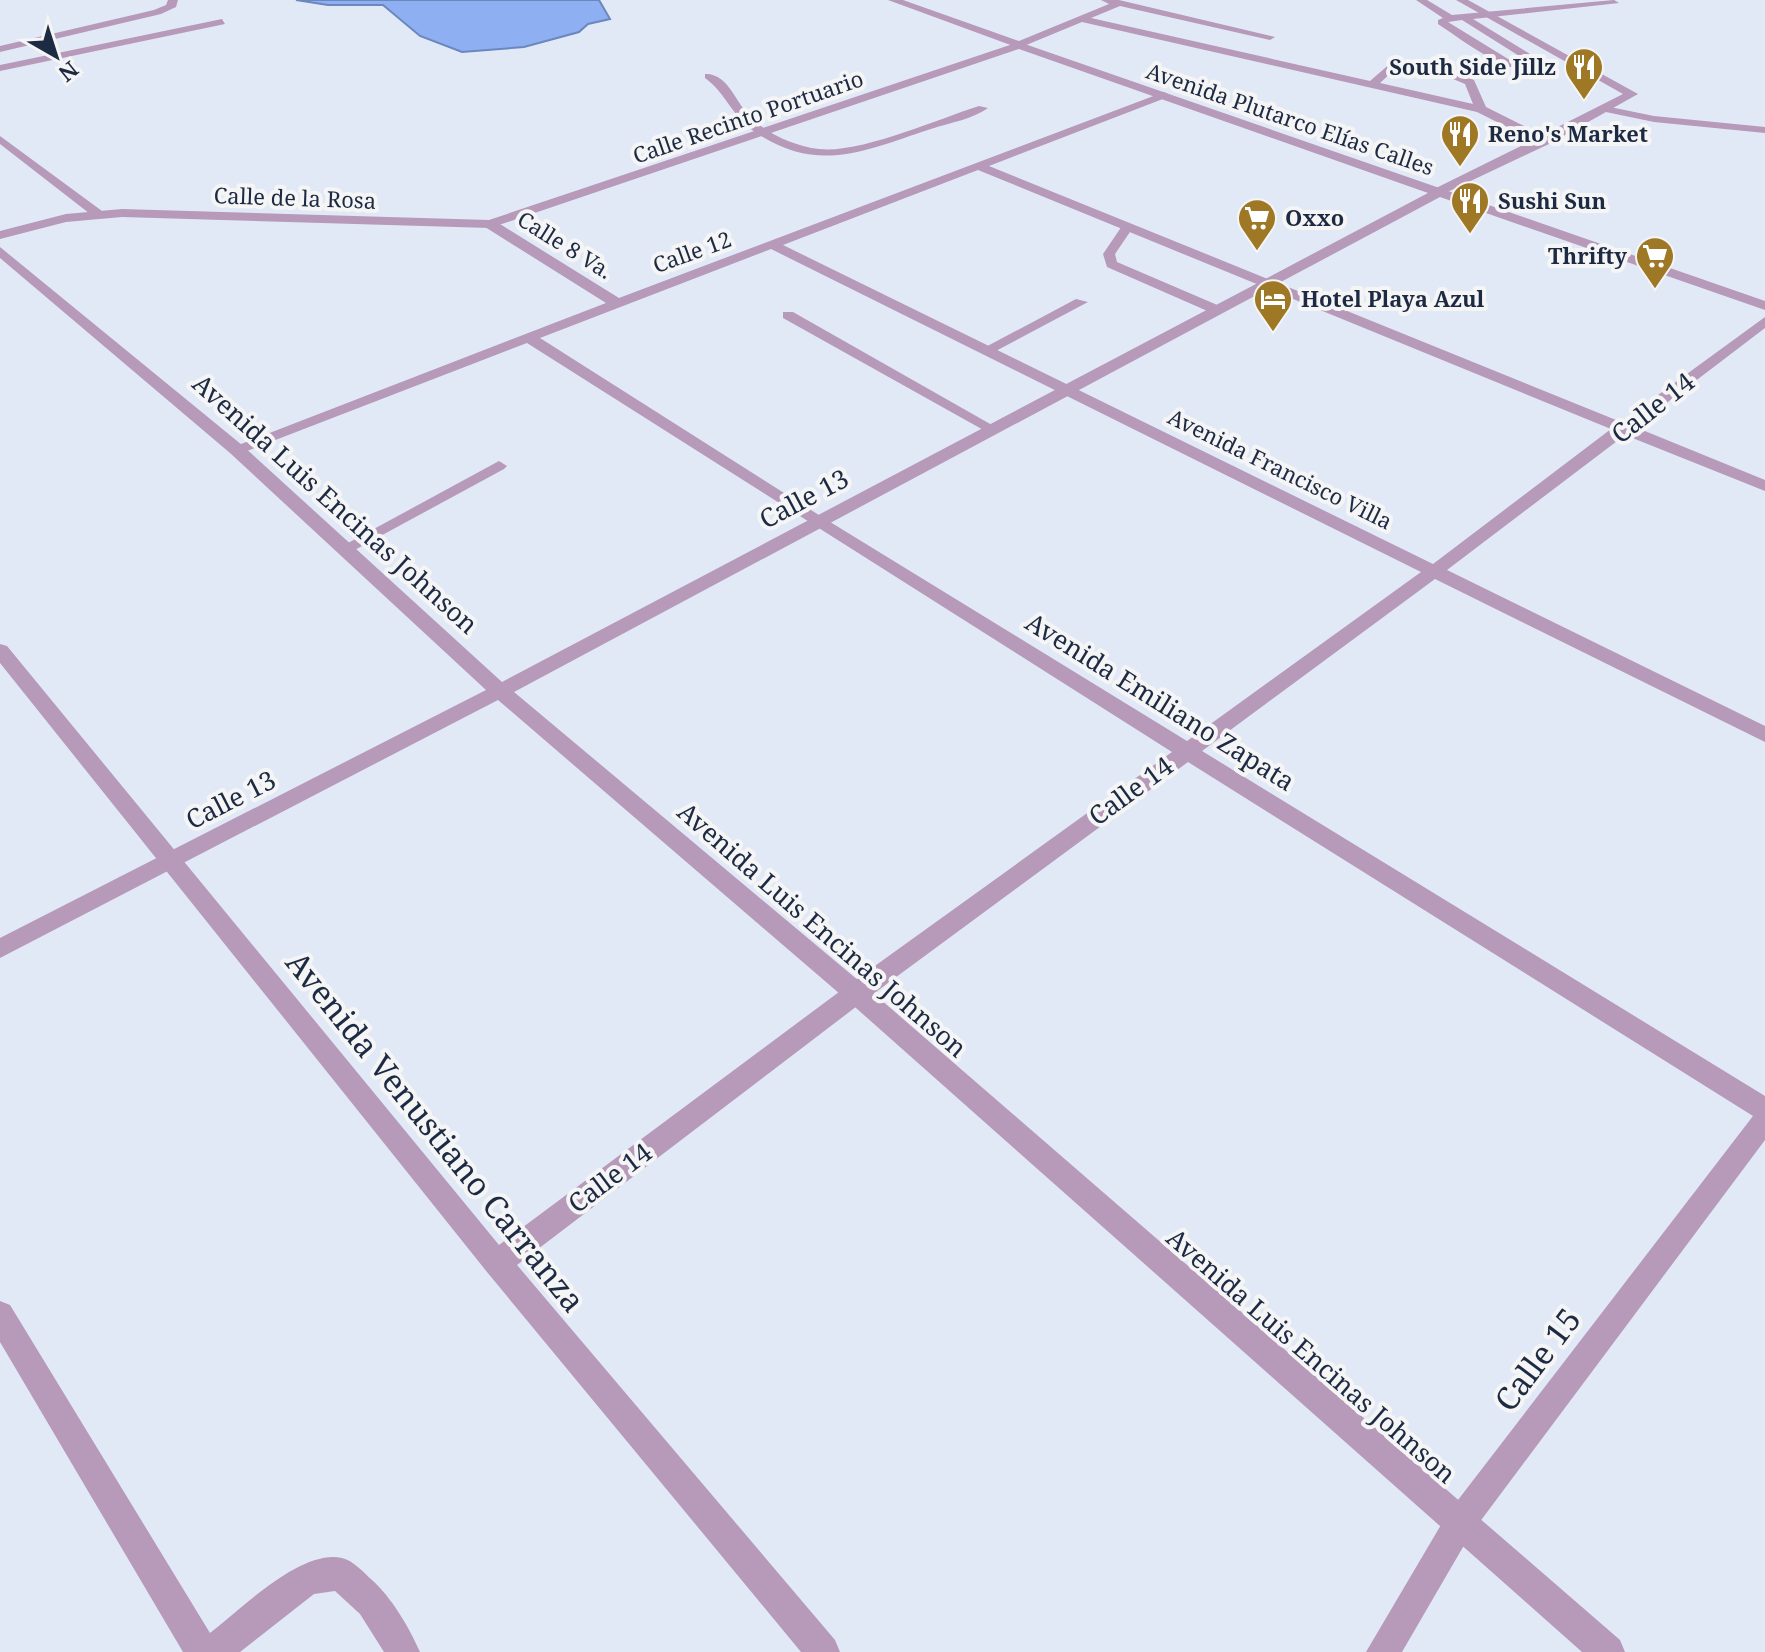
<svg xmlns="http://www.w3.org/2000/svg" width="1765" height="1652" viewBox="0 0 1765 1652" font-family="'Noto Serif',serif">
<rect width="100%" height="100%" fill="#e1e9f7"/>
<polygon fill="#8eaff1" stroke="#6c87bd" stroke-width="2" points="296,0 599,0 610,19 588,24 579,32 524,47 462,52 420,36 383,5 328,5"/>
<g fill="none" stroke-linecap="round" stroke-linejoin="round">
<g fill="#b799b9" fill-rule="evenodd">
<path d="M1416,0H1427L1452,15L1614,0L1619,3L1473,19L1543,62V66C1518,85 1460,38 1438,24V20L1443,18ZM1462,20L1532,64L1513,62L1448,22Z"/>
<polygon points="222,19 225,24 0,71 0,65"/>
<path d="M705,74C729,73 737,106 752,119C770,135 795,146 819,149C859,154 938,119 979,106L988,108C973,119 949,123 931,129C866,150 818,175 755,132C733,118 726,93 705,78Z"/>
<polygon points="1605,106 1654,116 1765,127 1765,133 1654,122 1601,111 1601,107"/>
<polygon points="0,136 102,211 102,217 94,217 0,144"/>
<polygon points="1124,223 1134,226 1115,254 1117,262 1222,307 1222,313 1212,313 1107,267 1103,254"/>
<polygon points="1076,299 1088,302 992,353 980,350"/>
<polygon points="783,312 793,312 999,429 992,433 987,432 783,318"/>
<polygon points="499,461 507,466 504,469 351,552 339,552 337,549"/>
</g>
<g fill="#b799b9" fill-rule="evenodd">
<polygon points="168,0 178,0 176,7 161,14 0,52 0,46 154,10 166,5"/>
<path d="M888,0H903L1019,41L1109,4L1101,0H1119L1275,37L1270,40L1120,6L1091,18L1370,81L1392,62L1441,67L1474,80L1486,107L1542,135L1623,94L1456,0H1468L1638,94L1549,144L1439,196L1434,195V189L1533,140L1477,112L1082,22L1019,48ZM1395,69L1439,73L1465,84L1473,104L1380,83Z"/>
<path d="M1164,92L1170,95L1168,97L989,166L1621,422L1765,317V328L1635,427L1765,480V491L1625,435L1447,570L1765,726V742L1435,579L1202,751L1765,1096V1140L1470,1535L1402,1652H1366L1448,1513L1753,1116L1188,762L865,1000L517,1265L835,1640L840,1652H801L487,1272L0,663V644L7,646L499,1245L847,986L1172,752L527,343L242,453L236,454L228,449L606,303L485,227V221H495L619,298ZM978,170L1611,429L1433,564L783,245ZM771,249L1421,572L1187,741L822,517L540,338Z"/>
<path d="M0,1301L10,1305L210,1633C241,1609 301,1549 342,1558C354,1561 363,1572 372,1580C392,1598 409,1627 420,1652H384L360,1614L335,1591L314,1594L240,1652H183L0,1342Z"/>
</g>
<polygon fill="#b799b9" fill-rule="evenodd" points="1019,42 1765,301 1765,310 1440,197 514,692 865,986 1620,1640 1625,1652 1582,1652 847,1000 498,700 0,958 0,938 486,690 230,453 0,258 0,247 242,445 502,682 1428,193 1019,49 490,228 122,217 66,222 0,239 0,231 66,214 122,209 489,220"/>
</g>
<defs>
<symbol id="restaurant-pin" viewBox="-11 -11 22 30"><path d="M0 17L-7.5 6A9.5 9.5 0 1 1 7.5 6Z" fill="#9e7825" stroke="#f5f5f5"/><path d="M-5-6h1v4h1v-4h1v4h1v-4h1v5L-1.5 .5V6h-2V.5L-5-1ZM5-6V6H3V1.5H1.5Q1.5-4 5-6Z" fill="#fff"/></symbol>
<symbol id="supermarket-pin" viewBox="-11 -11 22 30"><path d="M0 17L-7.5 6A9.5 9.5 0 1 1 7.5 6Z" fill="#9e7825" stroke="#f5f5f5"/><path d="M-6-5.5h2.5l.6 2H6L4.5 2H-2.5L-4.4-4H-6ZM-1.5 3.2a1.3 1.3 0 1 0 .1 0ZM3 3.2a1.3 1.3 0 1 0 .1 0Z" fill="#fff"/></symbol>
<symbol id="hotel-pin" viewBox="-11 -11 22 30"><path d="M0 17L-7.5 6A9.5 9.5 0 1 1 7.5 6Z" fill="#9e7825" stroke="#f5f5f5"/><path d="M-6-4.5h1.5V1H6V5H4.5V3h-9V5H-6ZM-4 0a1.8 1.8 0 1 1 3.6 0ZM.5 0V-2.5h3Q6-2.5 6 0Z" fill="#fff"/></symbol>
</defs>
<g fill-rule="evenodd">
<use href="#restaurant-pin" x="1562" y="45" width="44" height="60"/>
<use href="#restaurant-pin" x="1438" y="112" width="44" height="60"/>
<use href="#restaurant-pin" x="1448" y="179" width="44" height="60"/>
<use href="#supermarket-pin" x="1235" y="196" width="44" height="60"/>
<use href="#supermarket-pin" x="1633" y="234" width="44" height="60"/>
<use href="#hotel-pin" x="1251" y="277" width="44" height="60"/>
</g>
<g text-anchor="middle" stroke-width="8" stroke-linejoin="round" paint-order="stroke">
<g font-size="22" font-weight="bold" fill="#1d2a44" stroke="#f5f5f5" text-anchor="start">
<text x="1556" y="75" text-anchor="end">South Side Jillz</text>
<text x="1488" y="142">Reno's Market</text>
<text x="1498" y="209">Sushi Sun</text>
<text x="1285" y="226">Oxxo</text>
<text x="1627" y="264" text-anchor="end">Thrifty</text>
<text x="1301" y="307">Hotel Playa Azul</text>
</g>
<g font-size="22" fill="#1d2a44" stroke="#f5f5f5">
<text transform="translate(748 117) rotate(-19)" y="8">Calle Recinto Portuario</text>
<text transform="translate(1290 119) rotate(19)" y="8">Avenida Plutarco Elías Calles</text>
<text transform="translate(295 198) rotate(2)" y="8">Calle de la Rosa</text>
<text transform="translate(565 245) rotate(32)" y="8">Calle 8 Va.</text>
<text transform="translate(692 252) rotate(-20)" y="8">Calle 12</text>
<text transform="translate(1280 469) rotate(26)" y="8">Avenida Francisco Villa</text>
</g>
<g font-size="26" fill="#1d2a44" stroke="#f5f5f5">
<text transform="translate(1653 408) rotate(-38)" y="9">Calle 14</text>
<text transform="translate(804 499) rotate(-28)" y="9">Calle 13</text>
<text transform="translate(335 504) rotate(42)" y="9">Avenida Luis Encinas Johnson</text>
<text transform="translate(1160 702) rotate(32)" y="9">Avenida Emiliano Zapata</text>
<text transform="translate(1131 791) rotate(-36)" y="9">Calle 14</text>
<text transform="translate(231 800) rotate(-27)" y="9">Calle 13</text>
<text transform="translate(822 930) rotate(41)" y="9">Avenida Luis Encinas Johnson</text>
<text transform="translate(610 1178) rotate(-37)" y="9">Calle 14</text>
<text transform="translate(1311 1356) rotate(41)" y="9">Avenida Luis Encinas Johnson</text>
</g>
<g font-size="32" fill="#1d2a44" stroke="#f5f5f5">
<text transform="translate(435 1132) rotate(51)" y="11">Avenida Venustiano Carranza</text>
<text transform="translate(1538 1360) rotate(-53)" y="11">Calle 15</text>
</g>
</g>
<g transform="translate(56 56) rotate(141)" stroke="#f5f5f5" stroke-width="6" paint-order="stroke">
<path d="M0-6L14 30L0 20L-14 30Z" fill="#1d2a44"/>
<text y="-12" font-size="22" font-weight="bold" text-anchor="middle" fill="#1d2a44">N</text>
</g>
</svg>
